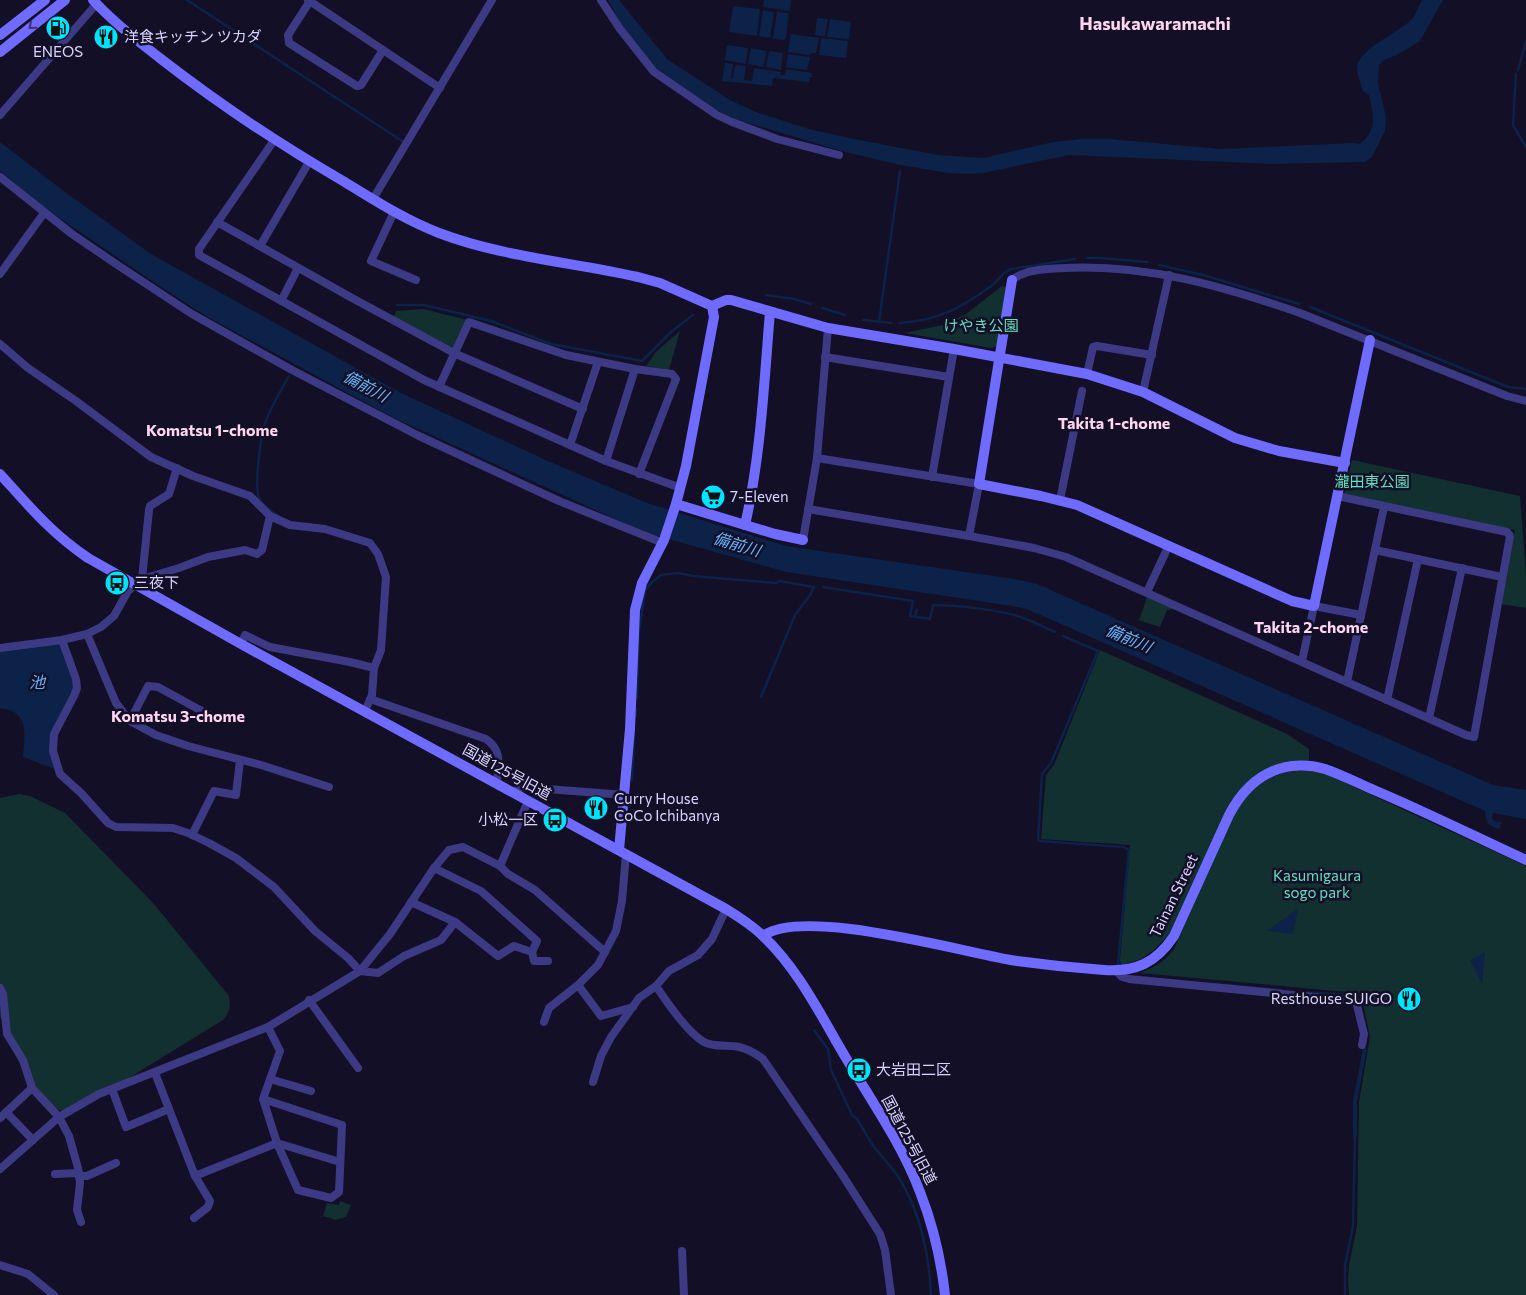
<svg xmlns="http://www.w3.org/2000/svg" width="1526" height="1295" viewBox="0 0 1526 1295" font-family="Commissioner,'Noto Sans JP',sans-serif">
<rect width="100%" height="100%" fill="#130f26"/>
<g fill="#12302f">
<polygon points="1002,286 1007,287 998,346 991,348 905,333 943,325 966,314"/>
<polygon points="423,309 468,320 455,347 452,347 394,317 396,311"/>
<polygon points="680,331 669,370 646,366 656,352"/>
<polygon points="1352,460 1520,496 1526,577 1526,608 1501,604 1515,530 1344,495"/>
<polygon points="1148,594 1178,609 1167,610 1160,627 1138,620 1140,618"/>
<path d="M1100,650L1287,734L1309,749V761C1273,761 1252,772 1231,801L1171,932L1154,950L1141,959L1122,965L1120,961L1130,845L1041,839L1046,775L1054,765Z"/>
<path d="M1293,771H1318L1330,776L1526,866V1295H1349L1348,1282L1349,1265L1357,1226L1359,1102L1370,1037L1364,1008L1358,993L1140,973C1155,967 1164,962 1174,949L1237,807C1253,786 1267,776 1293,771Z"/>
<path d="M19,794L30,796L65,813L154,904L229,996C231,1006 230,1012 223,1020L80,1108L67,1112L59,1110L51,1105L29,1080L16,1057L0,1016V798Z"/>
<polygon points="340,1201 351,1205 346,1217 336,1220 323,1216 327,1203 339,1205"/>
</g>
<g fill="#0c2248">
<path d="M608,0H619L667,59L730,100L756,112L809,129L854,139L938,155L984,158L1053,142L1081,139H1109L1221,149L1354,143L1359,144C1378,133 1373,113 1369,95L1363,91C1361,84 1357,75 1357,68C1357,50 1398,33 1411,20C1416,16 1418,6 1422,0H1443L1420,41L1397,55L1384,60L1379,65L1378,83L1386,117L1385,131L1372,157L1365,162L1272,164L1069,155L983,173L968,174L948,173L901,165L845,152L735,119L715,109L661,74L624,30Z"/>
<polygon points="764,0 791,0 790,11 763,7"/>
<polygon points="733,6 760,9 757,36 729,32"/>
<polygon points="763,10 774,12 770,38 759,36"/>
<polygon points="777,12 789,13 786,38 784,40 773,39"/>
<polygon points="817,18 828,19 825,36 815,35"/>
<polygon points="830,19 851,22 849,39 827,37"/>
<polygon points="791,34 819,38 816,53 811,53 810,55 788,52"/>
<polygon points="821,38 848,41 846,58 819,55"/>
<polygon points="727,45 748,48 746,64 725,60"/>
<polygon points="751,48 767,51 763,67 748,64"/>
<polygon points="769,51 783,53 781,70 766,67"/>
<polygon points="788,54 810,57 807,70 786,67"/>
<polygon points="725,63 733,64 731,79 733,78 735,65 746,66 744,80 752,81 754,68 781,72 780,75 785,75 786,69 812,73 812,77 810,77 809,82 773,78 772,86 722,81"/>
<path d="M0,142L65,192L151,254L401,393L548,461L647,503L786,546L1014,579L1037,584L1493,785L1526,790V819L1493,813L1492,818L1494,821L1501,822L1500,829C1489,827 1486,823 1485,811L1027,609L1012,606L786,572L654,535L624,523L394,418L206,316L149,279L39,204L0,171Z"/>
<path d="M61,642L75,687L52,734L55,769L23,757C24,733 31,712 0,708V650Z"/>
<polygon points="1298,909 1293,934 1267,931"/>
<polygon points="1485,952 1482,984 1470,960"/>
<polygon points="1363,1048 1367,1048 1357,1102 1357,1136 1353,1138 1353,1101"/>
</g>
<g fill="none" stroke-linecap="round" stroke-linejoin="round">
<g stroke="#0c2248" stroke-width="2.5">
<polyline points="187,0 402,141"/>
<polyline points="1518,70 1526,41"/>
<polyline points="1516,74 1513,125 1526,147"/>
<polyline points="1087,258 1100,258 1147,262"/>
<polyline points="1159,265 1203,275 1299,304"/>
<polyline points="766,295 794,299 811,304"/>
<polyline points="397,305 424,305 466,315 491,321 551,344 642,361 672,331 693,315"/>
<polyline points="1310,307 1508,387 1526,389"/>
<polyline points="822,308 845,315"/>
<polyline points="863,320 891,323"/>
<polyline points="879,322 900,171"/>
<path d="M900,323C939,320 959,309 990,287C998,282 1001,273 1011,269L1075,259"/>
<path d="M279,516C272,512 263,505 259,498C254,486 261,433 266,421C272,405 281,390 289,376"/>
<path d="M823,587L913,601L910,616L930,619L933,605C956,605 1005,610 1026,619C1036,623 1046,628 1055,632"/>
<polyline points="915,616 917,610"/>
<polyline points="1063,636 1098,651 1051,763 1042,774 1038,839 1040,841 1123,847 1129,850 1118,964"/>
<polyline points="761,697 795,615 810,595 814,587"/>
<polyline points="637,698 639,632 645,591 651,583 661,575 678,573 693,576 776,583 779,581 814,587"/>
<polyline points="636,716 636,709"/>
<polyline points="632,780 634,734"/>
<polyline points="1214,984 1281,990"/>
<polyline points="1297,992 1355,995"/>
<path d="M814,1030L828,1049L831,1070L852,1115L857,1119C863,1128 868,1139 875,1148C883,1158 892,1167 899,1178C921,1213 929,1254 931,1295"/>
<polyline points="1345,1295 1345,1265 1353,1226 1355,1135"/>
</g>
<g stroke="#3d3a85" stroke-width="8">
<polyline points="308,0 440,88"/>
<polyline points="601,0 620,29 654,72 717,115 732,122 777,139 839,155"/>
<polyline points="310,1 288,35 289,43 357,86 361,85 383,50"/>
<polyline points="0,115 93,8 97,5"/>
<polyline points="275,139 199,249 199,255 424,380 606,461 681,488"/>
<polyline points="0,177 72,234 116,264 192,314 292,370 419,436 559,501 663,543"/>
<polyline points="373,199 492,0"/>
<polyline points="394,212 371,261 416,280"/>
<polyline points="217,222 352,298 456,354 583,409"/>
<polyline points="260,246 309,162"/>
<polyline points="0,274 44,213"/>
<path d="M1012,280C1025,269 1048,269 1064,268C1148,264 1222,286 1300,313L1507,396L1526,401"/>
<polyline points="281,301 298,268"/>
<polyline points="0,344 28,368 76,401 151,457 193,476 250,496 270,516 290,525 325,529 370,543 378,554 386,577 381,650 374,668 372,695 365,711"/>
<polyline points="825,357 949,377"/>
<polyline points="1087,374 1093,347 1097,346 1152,355"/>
<polyline points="439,387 469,322 566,355 635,369 672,374 676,379 639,474"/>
<polyline points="1143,392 1169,275"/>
<polyline points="570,445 598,362"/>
<polyline points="817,458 979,484 969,536"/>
<polyline points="606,461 635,369"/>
<polyline points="932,477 954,349"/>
<polyline points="1060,500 1082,391"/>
<polyline points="808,509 969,536 1034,548 1066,557 1466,735 1474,737 1510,536 1507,532 1337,496"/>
<polyline points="803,540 817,458 828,328"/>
<polyline points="1375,550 1502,577"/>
<polyline points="142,579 149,510 150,506 169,494 177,468"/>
<polyline points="1147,592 1169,545"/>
<polyline points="87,634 116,703 130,721 156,735 188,746 261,765 329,787"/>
<polyline points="62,640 76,679 77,688 74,696 54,734 53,751 60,774 81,793 108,823 116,827 173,828 188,833 209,843 236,858 274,887 315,931 348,958 360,971 378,973 404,956 441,940 455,922"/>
<polyline points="241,644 245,635 270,647 350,662 374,668"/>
<polyline points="0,648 62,640 87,634 101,627 114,616 128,591 142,579 179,568 208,557 245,550 257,554 262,550 270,516"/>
<polyline points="1302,661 1314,606 1361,615"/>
<polyline points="1347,682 1384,507"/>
<path d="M370,699L486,739C503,751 498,764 497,783"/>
<polyline points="1387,700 1418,559"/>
<polyline points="1429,718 1462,568"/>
<polyline points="130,721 148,686 158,687 209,715"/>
<polyline points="513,792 522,787 625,795"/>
<polyline points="192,835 214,791 236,795 240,760"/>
<polyline points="500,866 528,801"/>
<polyline points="434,868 481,891 537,941 532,952"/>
<polyline points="411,902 455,922 498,956 514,946 532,952 534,961 548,961"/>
<polyline points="1116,971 1122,977 1129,979 1356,1001 1364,1034 1362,1045"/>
<polyline points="578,985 601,1016 633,1007"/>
<path d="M656,986C666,1001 688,1033 704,1042C714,1048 728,1044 739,1047C748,1049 755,1053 763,1059L843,1176L880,1234L885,1250L891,1295"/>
<polyline points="0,988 3,994 7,1034 23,1060 32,1088 59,1117 69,1136 78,1168 80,1183 77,1210 81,1222"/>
<polyline points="309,1000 358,1068"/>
<polyline points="544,1022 549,1008 578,985 598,965 616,931 622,901 626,854"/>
<polyline points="155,1073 195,1176 210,1201 208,1207 194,1218"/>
<polyline points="270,1079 311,1091"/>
<polyline points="593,1082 601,1056 611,1037 639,998 656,986 669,971 698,955 712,939 726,909"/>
<polyline points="112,1089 126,1127 169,1109"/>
<polyline points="263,1099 342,1125 339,1192 331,1198 298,1190 277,1143 263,1099 280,1051 268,1027"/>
<polyline points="6,1112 33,1140"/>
<polyline points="0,1118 32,1088"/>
<polyline points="0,1169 59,1117 99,1094 268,1027 360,971 390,934 434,868 449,850 463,847 500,866 508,874 535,890 605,952"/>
<polyline points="55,1174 79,1173"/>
<polyline points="79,1176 87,1176 116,1163"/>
<polyline points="195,1176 277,1143 340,1162"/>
<polyline points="682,1251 684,1295"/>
<polyline points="0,1265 28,1274 54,1295"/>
</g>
<g stroke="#6f6bff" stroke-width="10">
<path d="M93,0C113,22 138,41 161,59C219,104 279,144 343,181C374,200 405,220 439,233C502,257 572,262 638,277L660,283L712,306L714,317L686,466L676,504L664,540L642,583L635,610L630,729L619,850"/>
<polyline points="0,35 45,0"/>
<polyline points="0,52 65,0"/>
<polyline points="1012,280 979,484 1041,496 1077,505 1292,601 1314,606 1370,340"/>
<polyline points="712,306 726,300 731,300 828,328 954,349 1087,374 1143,392 1235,438 1279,451 1345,463"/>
<path d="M0,474C29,506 51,533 88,558L241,644L726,909C739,917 752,925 763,936C799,970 821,1016 846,1058C872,1102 902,1144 920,1192C933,1225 941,1259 945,1295"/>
<polyline points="676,504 775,534 803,540"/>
<path d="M745,525C761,455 764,383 770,312"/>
<path d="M763,936C803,906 965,953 1017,961C1046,965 1075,968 1104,970C1136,972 1156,963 1174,936L1229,815C1242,790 1262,770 1292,766C1302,765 1315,766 1325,769C1342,775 1358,783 1374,790C1426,812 1476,837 1526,860"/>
</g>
</g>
<defs><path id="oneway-chevron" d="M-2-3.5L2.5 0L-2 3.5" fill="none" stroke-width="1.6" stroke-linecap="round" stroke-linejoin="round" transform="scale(1.25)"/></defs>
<use stroke="#38347d" href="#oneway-chevron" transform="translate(32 26) rotate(141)"/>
<defs>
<symbol id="fuel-disc" viewBox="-11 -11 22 22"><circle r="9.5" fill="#00e5ff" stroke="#130f26"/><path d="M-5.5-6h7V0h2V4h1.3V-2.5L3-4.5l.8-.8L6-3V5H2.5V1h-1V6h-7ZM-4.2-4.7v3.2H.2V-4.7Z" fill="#111"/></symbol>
<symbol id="restaurant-disc" viewBox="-11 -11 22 22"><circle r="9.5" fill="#00e5ff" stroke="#130f26"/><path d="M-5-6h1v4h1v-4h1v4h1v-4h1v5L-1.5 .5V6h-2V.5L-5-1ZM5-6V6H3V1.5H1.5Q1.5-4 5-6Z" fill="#111"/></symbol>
<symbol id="supermarket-disc" viewBox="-11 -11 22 22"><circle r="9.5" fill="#00e5ff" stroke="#130f26"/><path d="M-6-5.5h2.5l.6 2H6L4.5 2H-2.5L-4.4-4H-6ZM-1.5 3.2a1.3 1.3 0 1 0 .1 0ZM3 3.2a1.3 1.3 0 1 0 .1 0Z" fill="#111"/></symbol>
<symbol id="bus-disc" viewBox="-11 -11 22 22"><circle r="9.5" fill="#00e5ff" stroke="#130f26"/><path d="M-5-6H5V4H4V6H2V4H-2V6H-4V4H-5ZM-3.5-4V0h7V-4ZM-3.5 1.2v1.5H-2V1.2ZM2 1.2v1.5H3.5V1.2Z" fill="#111"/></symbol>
</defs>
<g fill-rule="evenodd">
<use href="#fuel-disc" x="44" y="14" width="28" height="28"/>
<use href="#restaurant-disc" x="92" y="23" width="28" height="28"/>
<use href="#supermarket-disc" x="699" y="483" width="28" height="28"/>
<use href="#bus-disc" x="103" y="569" width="28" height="28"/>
<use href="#restaurant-disc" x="582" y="794" width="28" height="28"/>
<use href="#bus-disc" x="541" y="806" width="28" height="28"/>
<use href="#restaurant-disc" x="1395" y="985" width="28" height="28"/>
<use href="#bus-disc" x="845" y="1056" width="28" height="28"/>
</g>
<g text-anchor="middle" stroke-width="5" stroke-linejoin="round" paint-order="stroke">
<g font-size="15" fill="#d9d4ff" stroke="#130f26" text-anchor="start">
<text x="124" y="42">洋食キッチン ツカダ</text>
<text x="58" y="57" text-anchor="middle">ENEOS</text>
<text x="730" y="502">7-Eleven</text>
<text x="134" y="588">三夜下</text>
<text x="614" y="804">Curry House<tspan x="614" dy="17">CoCo Ichibanya</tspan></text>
<text x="538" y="825" text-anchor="end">小松一区</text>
<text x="1392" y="1004" text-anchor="end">Resthouse SUIGO</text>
<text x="876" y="1075">大岩田二区</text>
</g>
<g font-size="15" fill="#5fe0c0" stroke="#130f26">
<text x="981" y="331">けやき公園</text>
<text x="1372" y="487">瀧田東公園</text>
<text x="1317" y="881">Kasumigaura<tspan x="1317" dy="17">sogo park</tspan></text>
</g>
<g font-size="15" fill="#d9d4ff" stroke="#130f26">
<text transform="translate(507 772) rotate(29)" y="5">国道125号旧道</text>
<text transform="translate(1174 896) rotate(-64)" y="5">Tainan Street</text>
<text transform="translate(909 1140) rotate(62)" y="5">国道125号旧道</text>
</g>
<g font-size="16" font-style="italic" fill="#62b6ff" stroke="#130f26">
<text transform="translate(366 386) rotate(28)" y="6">備前川</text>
<text transform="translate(737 544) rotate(17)" y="6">備前川</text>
<text transform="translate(1129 638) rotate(23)" y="6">備前川</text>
<text x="37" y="688">池</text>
</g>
<g font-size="16" font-weight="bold" fill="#ffd6f0" stroke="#130f26">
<text x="1114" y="429">Takita 1-chome</text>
<text x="212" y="436">Komatsu 1-chome</text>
<text x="1311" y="633">Takita 2-chome</text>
<text x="178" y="722">Komatsu 3-chome</text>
</g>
<g font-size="18" font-weight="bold" fill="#ffd6f0" stroke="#130f26">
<text x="1155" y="30">Hasukawaramachi</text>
</g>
</g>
</svg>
